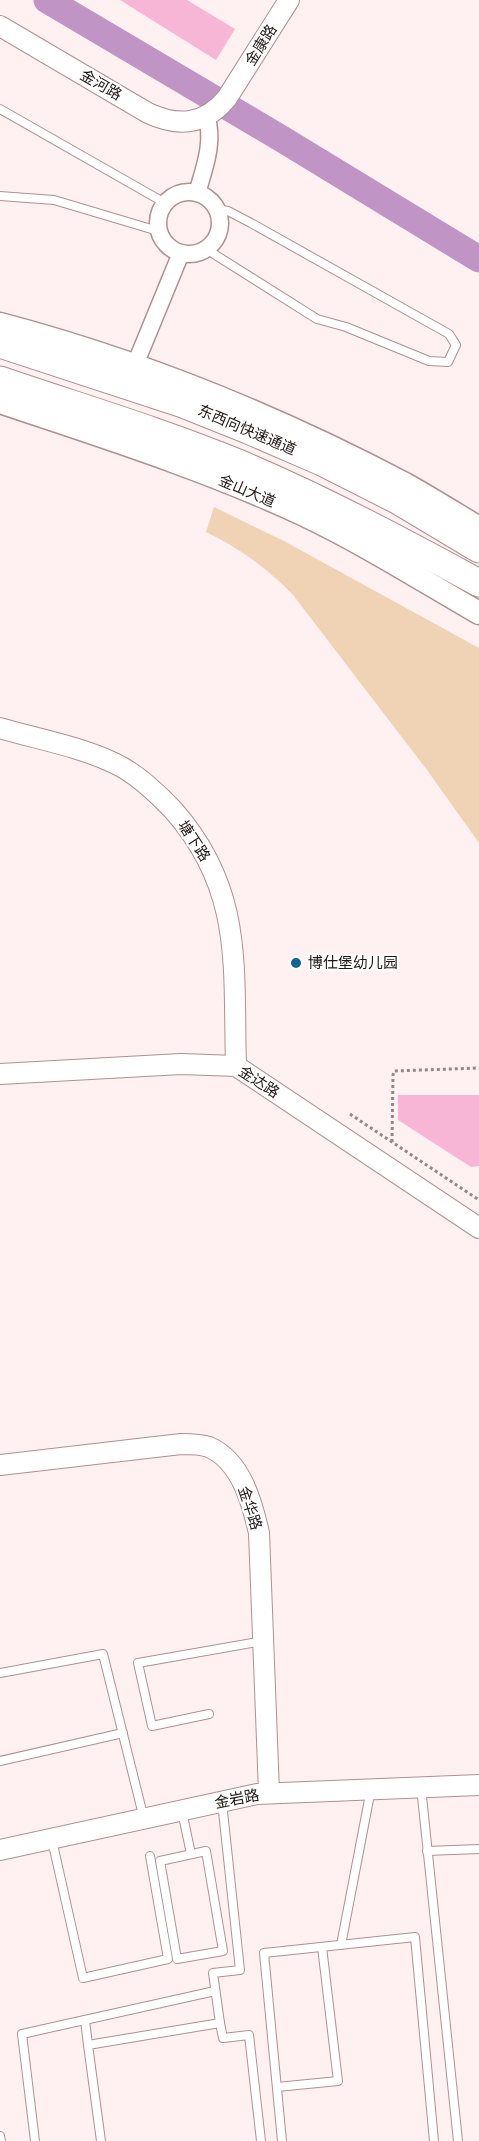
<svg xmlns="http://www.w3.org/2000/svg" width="479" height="2141" viewBox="0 0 479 2141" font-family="'Public Sans','Noto Sans SC',sans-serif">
<rect width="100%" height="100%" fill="#fff1f1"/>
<path fill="#f0d3b5" d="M214,507L284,541L479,648V843L427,770L293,595C267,568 239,548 206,532Z"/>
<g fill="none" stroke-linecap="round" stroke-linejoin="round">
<polyline stroke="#c095c6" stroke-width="27" points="47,0 282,139 479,259"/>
</g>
<g fill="#f7b6d5">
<polygon points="120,0 187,0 235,29 216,60"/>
<polygon points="398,1095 479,1095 479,1166 471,1167 398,1120"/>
</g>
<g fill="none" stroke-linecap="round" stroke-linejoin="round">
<defs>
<g id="service">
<polyline points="0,109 165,203"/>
<polyline points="0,196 54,200 158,231"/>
<polyline points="206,249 317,319 346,327 429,361 448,362 456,345 449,334 251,223 228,211 216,209"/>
<polyline points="0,1673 103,1654 144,1819"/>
<polyline points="209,1714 152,1726 138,1663 263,1641"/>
<polyline points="0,1761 123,1733"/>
<polyline points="421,1787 458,2141"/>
<polyline points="182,1811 191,1854"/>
<polyline points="52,1840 83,1978 168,1959 150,1856"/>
<polygon points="206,1851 223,1951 177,1959 160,1861"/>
<polyline points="427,1851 479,1849"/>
<polyline points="341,1945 371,1789"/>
<polyline points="85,2020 88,2045"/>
<polyline points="220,2023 223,2038 249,2035 261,2141"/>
<polyline points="277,2087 338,2081 322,1947"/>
<polyline points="0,2136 1,2141"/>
<polyline points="35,2141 22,2034 215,1991"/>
<polyline points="101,2141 88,2045 220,2023 213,1973 240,1970 222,1802"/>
<polyline points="282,2141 264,1953 415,1937 434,2141"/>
</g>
<g id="minor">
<circle cx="189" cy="223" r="31"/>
<path d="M197,193C204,169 215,141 206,115"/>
<polyline points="135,365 181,253"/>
</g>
<g id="tertiary">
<path d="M0,26L148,113C178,127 205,125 227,98L289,0"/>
<path d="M0,728C37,739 78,746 114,763C136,773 157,793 174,811C244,891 233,967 236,1066"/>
<polyline points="0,1074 181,1064 236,1066 479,1228"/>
<path d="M0,1465L181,1444C190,1444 200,1444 209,1447C241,1461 252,1502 259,1533L269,1792"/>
<polyline points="0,1850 257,1794 479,1785"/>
</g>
<g id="secondary">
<path d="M0,324C140,361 276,416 405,484C430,498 454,513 479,528"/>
<path d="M0,402C101,436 203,468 300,513C362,542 420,579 479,613"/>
</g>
<g id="trunk">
<polyline points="0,344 183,404 248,430 322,462 397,500 479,549"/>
<path d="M0,380C79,407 160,431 238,463C321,498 400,540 479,583"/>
</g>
</defs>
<use href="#service" stroke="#af9091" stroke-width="10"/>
<use href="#minor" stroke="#af9091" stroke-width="19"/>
<use href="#tertiary" stroke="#af9091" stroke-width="22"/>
<use href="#secondary" stroke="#af9091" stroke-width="25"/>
<use href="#trunk" stroke="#af9091" stroke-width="29"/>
<g stroke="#948787" stroke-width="3" stroke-dasharray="3 3" stroke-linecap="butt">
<polyline points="350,1114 479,1200"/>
<polyline points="392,1142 393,1075 394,1071 479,1068"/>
</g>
<use href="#service" stroke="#fff" stroke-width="8"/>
<use href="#minor" stroke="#fff" stroke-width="16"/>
<use href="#tertiary" stroke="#fff" stroke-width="20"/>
<use href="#secondary" stroke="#fff" stroke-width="22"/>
<use href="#trunk" stroke="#fff" stroke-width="27"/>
</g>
<circle fill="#126395" stroke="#fff" stroke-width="2" cx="296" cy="963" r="6"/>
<g text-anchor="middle" stroke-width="4.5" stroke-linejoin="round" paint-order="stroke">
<g font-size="15" fill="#211616" stroke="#fff">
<text transform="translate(261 45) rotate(-58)" y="5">金康路</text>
<text transform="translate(101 85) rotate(30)" y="5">金河路</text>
<text transform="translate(247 430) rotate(23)" y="5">东西向快速通道</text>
<text transform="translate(247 491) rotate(23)" y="5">金山大道</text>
<text transform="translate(194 841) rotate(57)" y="5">塘下路</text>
<text transform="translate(259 1082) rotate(33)" y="5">金达路</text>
<text transform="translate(250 1508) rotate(72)" y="5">金华路</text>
<text transform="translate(237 1799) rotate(-11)" y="5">金岩路</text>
</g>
<g font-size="15" fill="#211616" stroke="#fff" text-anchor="start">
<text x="308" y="968">博仕堡幼儿园</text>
</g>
</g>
</svg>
